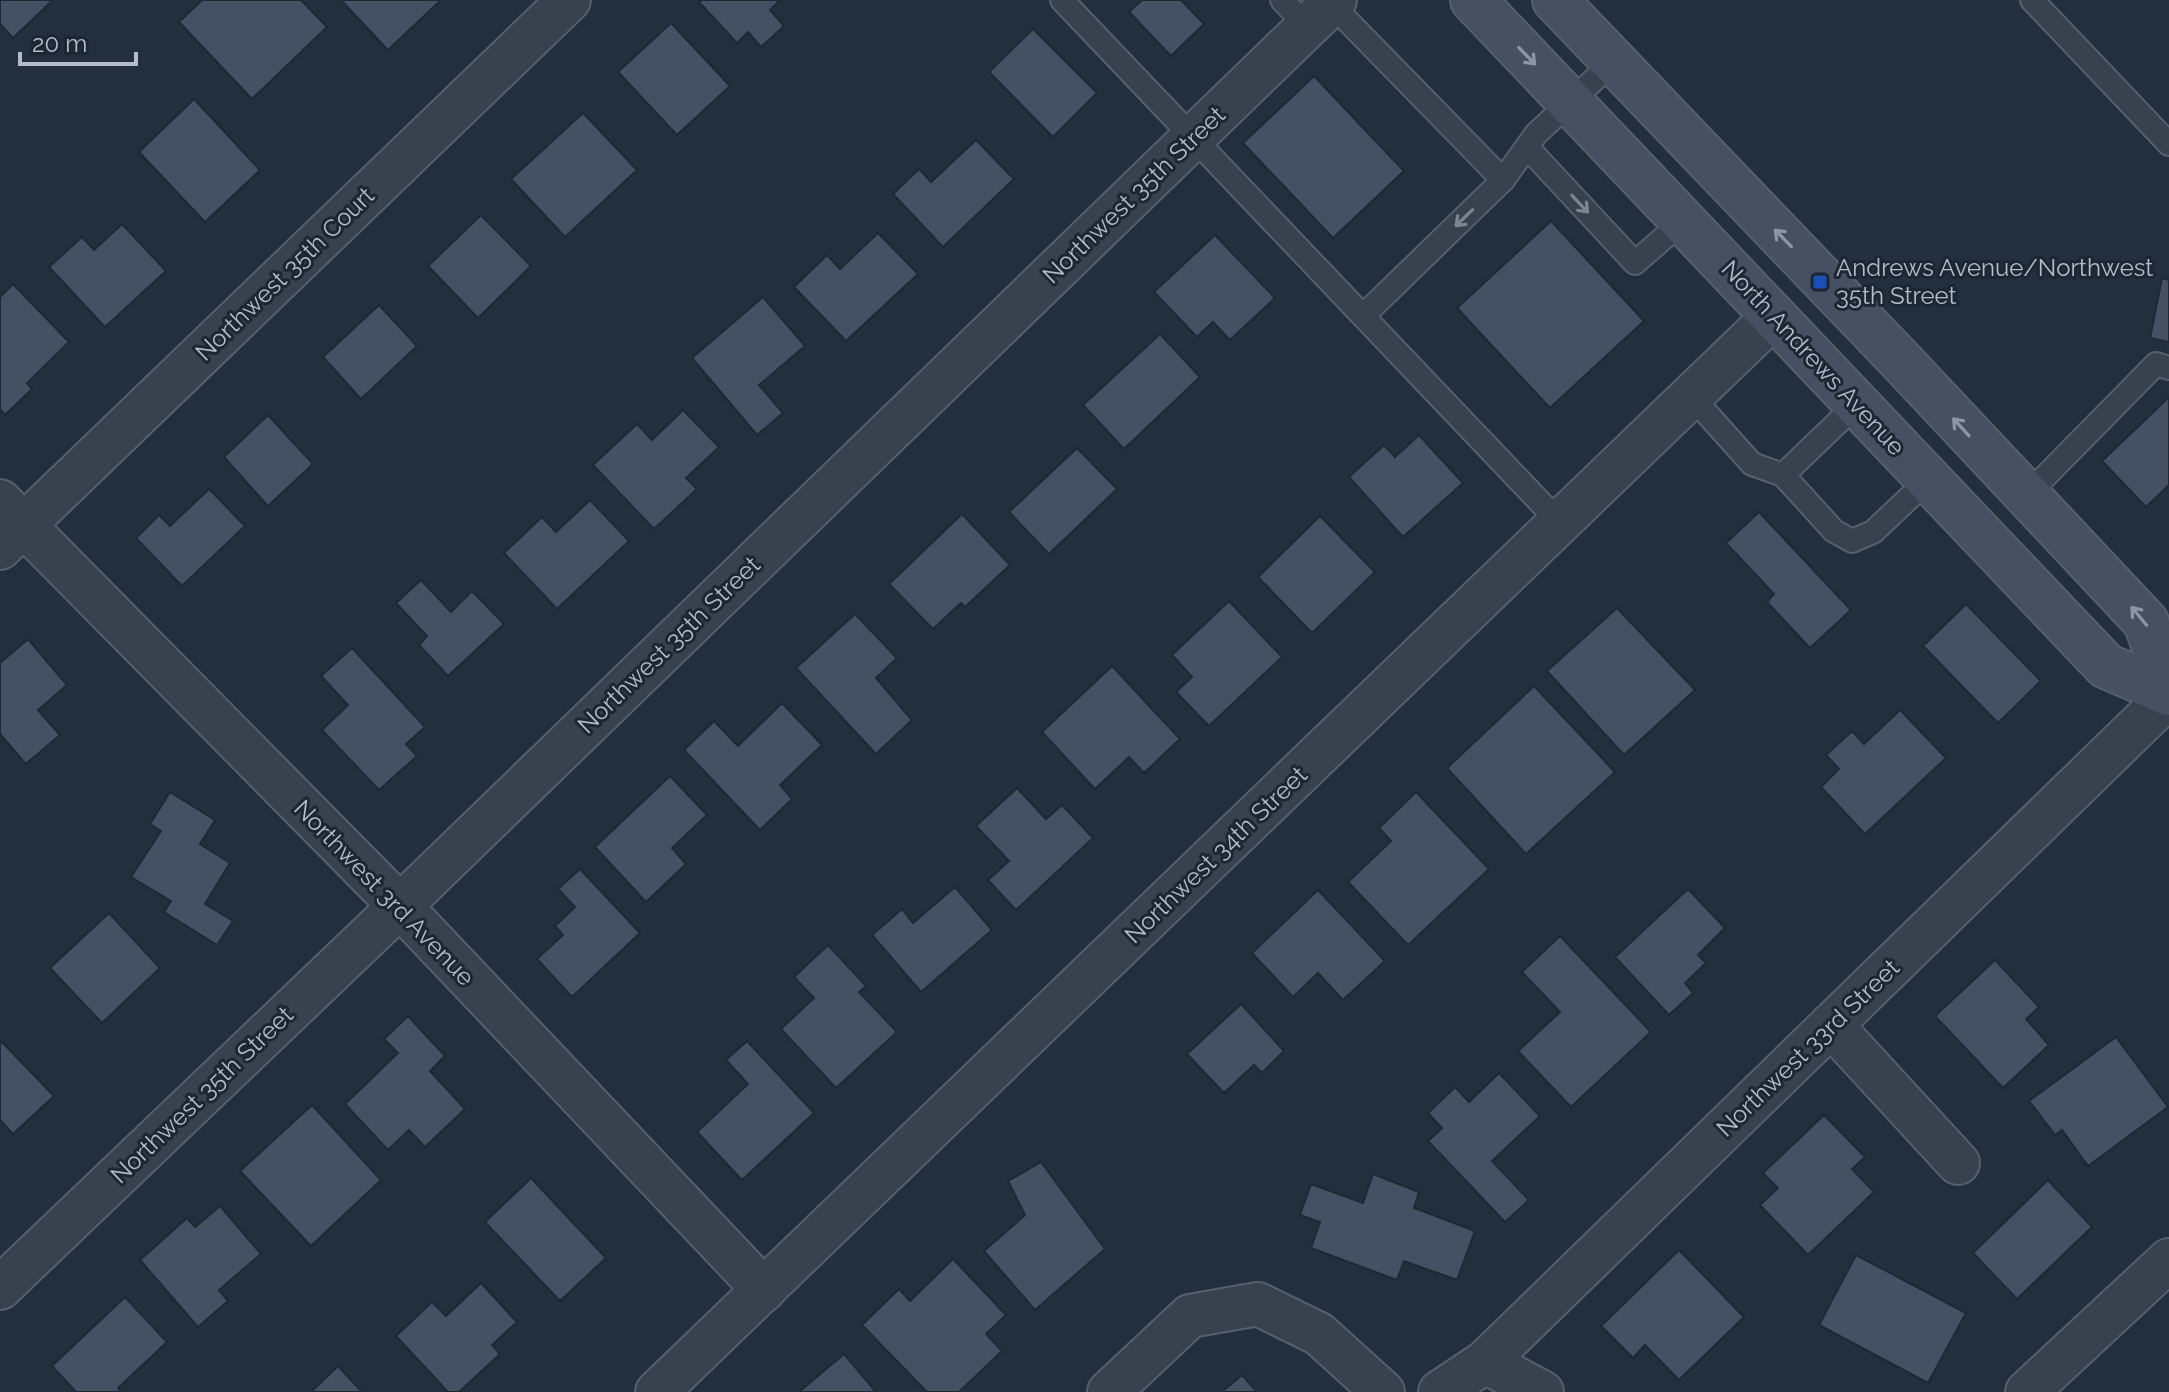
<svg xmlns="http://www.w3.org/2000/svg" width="2169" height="1392" viewBox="0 0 2169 1392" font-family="Raleway,sans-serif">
<rect width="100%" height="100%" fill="#242f3e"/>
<g fill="#455162" stroke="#1f2835" stroke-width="2">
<polygon points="0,0 53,0 13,38 0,24"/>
<polygon points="202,0 301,0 327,27 252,99 179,22"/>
<polygon points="341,0 441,0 388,50"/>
<polygon points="701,0 780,0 770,10 784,26 761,47 748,32 737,43 699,2"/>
<polygon points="1142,0 1181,0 1204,24 1171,56 1129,12"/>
<polygon points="671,23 730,86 677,135 618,72"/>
<polygon points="1033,29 1097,93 1053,137 989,72"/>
<polygon points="1314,76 1404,171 1333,238 1243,143"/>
<polygon points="194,99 260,170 205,222 139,152"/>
<polygon points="583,113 637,170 565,237 511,179"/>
<polygon points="976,140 1014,179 943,247 893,194 919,169 931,182"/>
<polygon points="481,215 531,266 478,318 428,266"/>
<polygon points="1551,221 1644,321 1550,408 1457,308"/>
<polygon points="122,224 166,271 105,327 49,267 82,237 94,250"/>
<polygon points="878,233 918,274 846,341 794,287 827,255 840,269"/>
<polygon points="1215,235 1275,298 1230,340 1213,322 1197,337 1154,292"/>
<polygon points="2162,278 2169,280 2169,342 2150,338"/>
<polygon points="13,284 69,342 27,383 32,389 5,415 0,409 0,297"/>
<polygon points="763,297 805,346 759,385 783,413 757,435 692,358"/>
<polygon points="379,305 417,346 361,399 323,357"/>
<polygon points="1160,334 1200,377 1124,449 1083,405"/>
<polygon points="2169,397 2169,485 2146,507 2102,461"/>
<polygon points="683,410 719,447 686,478 697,489 654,529 593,465 637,424 652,440"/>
<polygon points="268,415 313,464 268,506 224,457"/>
<polygon points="1419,435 1463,483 1403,537 1349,477 1384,445 1395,457"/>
<polygon points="1077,448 1117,489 1049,554 1009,512"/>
<polygon points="209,489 245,526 182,586 136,538 159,515 170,526"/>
<polygon points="590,500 629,541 557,609 504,553 542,517 556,532"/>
<polygon points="1759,512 1851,610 1810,648 1767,602 1774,594 1726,543"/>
<polygon points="962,514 1010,565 965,607 961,603 933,629 889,584"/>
<polygon points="1320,516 1375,572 1312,633 1258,577"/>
<polygon points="421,580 451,612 472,591 504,624 448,676 419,645 427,636 396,603"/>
<polygon points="1229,601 1282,657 1209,726 1176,692 1192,677 1172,655"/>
<polygon points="1966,604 2041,681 1998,723 1923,646"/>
<polygon points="1617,608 1695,690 1624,755 1547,671"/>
<polygon points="855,614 897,658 876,678 912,720 876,754 796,668"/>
<polygon points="28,639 67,685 38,710 60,735 26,764 0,734 0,663"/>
<polygon points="352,648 425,727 406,744 417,756 379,790 322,730 348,705 321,676"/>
<polygon points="1112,666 1180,739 1144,773 1129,757 1095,789 1042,732"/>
<polygon points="1534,686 1615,772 1526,854 1447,768"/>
<polygon points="782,703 822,745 780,785 792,799 760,830 684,750 714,721 738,746"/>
<polygon points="1900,710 1946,758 1865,834 1821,787 1839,769 1826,755 1852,731 1864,744"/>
<polygon points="670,776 707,815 672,848 686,864 646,902 595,847"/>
<polygon points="1017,788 1046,819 1062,805 1093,838 1016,910 988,880 1009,861 976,826"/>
<polygon points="170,792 215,820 200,844 230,863 205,904 233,921 217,945 164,912 171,901 131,877 161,831 150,824"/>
<polygon points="1416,792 1489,869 1408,945 1348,882 1391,841 1379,828"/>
<polygon points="580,869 640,933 572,997 537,959 563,935 555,926 575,907 558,889"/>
<polygon points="955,887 992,930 921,992 872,935 902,909 913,923"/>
<polygon points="1688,889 1725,928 1698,955 1706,963 1685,983 1693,993 1669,1015 1615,957"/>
<polygon points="1318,890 1385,961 1343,1000 1318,973 1293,997 1252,953"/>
<polygon points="109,913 160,968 102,1023 50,968"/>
<polygon points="1560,936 1651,1032 1571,1107 1518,1051 1560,1012 1522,972"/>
<polygon points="828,945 866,986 859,992 897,1032 836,1088 781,1029 814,998 794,977"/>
<polygon points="1995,960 2039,1007 2026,1019 2049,1045 2003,1088 1935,1016"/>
<polygon points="1241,1004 1284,1051 1262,1073 1254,1065 1224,1093 1187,1054"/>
<polygon points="408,1016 445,1056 430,1071 465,1109 425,1147 409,1130 388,1150 345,1104 398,1053 384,1039"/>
<polygon points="2116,1037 2168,1107 2088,1166 2062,1130 2055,1135 2029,1101"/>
<polygon points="0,1040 54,1096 13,1134 0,1120"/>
<polygon points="747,1041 814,1113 742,1180 697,1132 748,1084 726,1060"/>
<polygon points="1499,1073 1540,1116 1492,1161 1529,1200 1505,1222 1428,1141 1442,1128 1428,1113 1455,1087 1469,1102"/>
<polygon points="312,1105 381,1180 311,1246 240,1171"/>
<polygon points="1824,1115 1865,1157 1852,1169 1874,1192 1808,1255 1760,1205 1778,1188 1763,1173"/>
<polygon points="1041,1162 1105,1249 1035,1310 984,1251 1025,1215 1008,1181"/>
<polygon points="1373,1174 1419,1192 1414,1208 1475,1231 1457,1280 1404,1261 1397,1280 1311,1248 1320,1222 1300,1215 1311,1184 1363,1203"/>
<polygon points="531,1178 606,1258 560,1301 485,1222"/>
<polygon points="2048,1180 2092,1227 2017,1299 1973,1253"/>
<polygon points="220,1206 261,1254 219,1290 228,1301 198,1327 140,1260 187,1218 195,1227"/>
<polygon points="1679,1250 1744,1317 1679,1380 1645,1345 1633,1358 1601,1326"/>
<polygon points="1856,1255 1966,1313 1928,1383 1819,1325"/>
<polygon points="953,1259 1006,1315 986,1334 1002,1351 959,1392 927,1392 862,1325 899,1289 910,1301"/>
<polygon points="481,1283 517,1322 492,1345 500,1354 459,1392 448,1392 396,1336 432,1302 446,1316"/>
<polygon points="125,1297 167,1342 118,1388 121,1392 76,1392 52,1366"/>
<polygon points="844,1354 876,1392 799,1392"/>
<polygon points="338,1366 362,1392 311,1392"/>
<polygon points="1242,1375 1257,1392 1222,1392"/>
</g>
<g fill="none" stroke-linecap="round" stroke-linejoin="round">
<defs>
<g id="lane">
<polyline points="1062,0 1560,523"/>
<polyline points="1282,0 1308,27"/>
<polyline points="2032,0 2169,144"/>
<polyline points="1331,4 1503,180"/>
<polyline points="1527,147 1635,263 1683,221"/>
<polyline points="1363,316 1503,180 1536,134 1614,61"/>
<polyline points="1692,397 1752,464 1783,475 1834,531 1852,541 1873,532 1928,480"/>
<polyline points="1783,475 1857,404"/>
<polyline points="2026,496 2156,364 2169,368"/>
</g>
<g id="street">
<polyline points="0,501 400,906 764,1290"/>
<polyline points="0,548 569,0"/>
<polyline points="1831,1025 1958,1163"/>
<polyline points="0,1288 400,906 1335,0"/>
<polyline points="1485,1362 1542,1392"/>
<polyline points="657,1392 1774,316"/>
<polyline points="1109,1392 1190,1316 1258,1304 1319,1334 1383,1392"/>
<polyline points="1440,1392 1485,1362 2169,696"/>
<polyline points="2027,1392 2169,1260"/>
</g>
<g id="secondary">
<polyline points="1473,0 2106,666 2169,693"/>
<polyline points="1555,0 1902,362 2146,622 2169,687"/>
</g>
</defs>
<use href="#lane" stroke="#565f6c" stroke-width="26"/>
<use href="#street" stroke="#565f6c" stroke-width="46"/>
<use href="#secondary" stroke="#565f6c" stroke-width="48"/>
<use href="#lane" stroke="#38414e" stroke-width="22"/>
<use href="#street" stroke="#38414e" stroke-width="42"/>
<use href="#secondary" stroke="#465061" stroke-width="44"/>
</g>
<defs><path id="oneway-shaft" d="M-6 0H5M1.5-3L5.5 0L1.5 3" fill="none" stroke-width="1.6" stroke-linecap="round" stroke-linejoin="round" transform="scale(2)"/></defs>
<g stroke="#8e96a5">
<use href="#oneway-shaft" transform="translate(1527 56) rotate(46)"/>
<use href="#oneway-shaft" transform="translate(1783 238) rotate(-134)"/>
<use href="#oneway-shaft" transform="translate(1961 427) rotate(-132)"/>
<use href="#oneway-shaft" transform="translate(2139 616) rotate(-129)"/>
</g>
<g stroke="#7c8592">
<use href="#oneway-shaft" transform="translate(1580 204) rotate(47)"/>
<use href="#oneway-shaft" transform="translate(1464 218) rotate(136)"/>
</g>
<rect fill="#1a4fb4" stroke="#1d2633" stroke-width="3" x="1812" y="274" width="16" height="16" rx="4"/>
<g text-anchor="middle" stroke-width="6" stroke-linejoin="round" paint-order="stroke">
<g font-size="24" fill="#b4bcc9" stroke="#1d2633">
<text transform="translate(1134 195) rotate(-44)" y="8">Northwest 35th Street</text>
<text transform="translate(285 274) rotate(-44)" y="8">Northwest 35th Court</text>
<text transform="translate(1813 358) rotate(47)" y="8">North Andrews Avenue</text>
<text transform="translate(669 645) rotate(-44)" y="8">Northwest 35th Street</text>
<text transform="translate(1216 855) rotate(-44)" y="8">Northwest 34th Street</text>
<text transform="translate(384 893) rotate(46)" y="8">Northwest 3rd Avenue</text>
<text transform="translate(1808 1048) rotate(-44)" y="8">Northwest 33rd Street</text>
<text transform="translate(202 1095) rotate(-44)" y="8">Northwest 35th Street</text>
</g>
<g font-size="24" fill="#b4bcc9" stroke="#1d2633" text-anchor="start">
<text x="1836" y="276">Andrews Avenue/Northwest<tspan x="1836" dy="28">35th Street</tspan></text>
</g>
</g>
<path d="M20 52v12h116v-12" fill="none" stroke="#b4bcc9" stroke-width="4"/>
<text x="32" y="52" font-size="24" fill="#b4bcc9" stroke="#1d2633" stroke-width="6" paint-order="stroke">20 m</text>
</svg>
